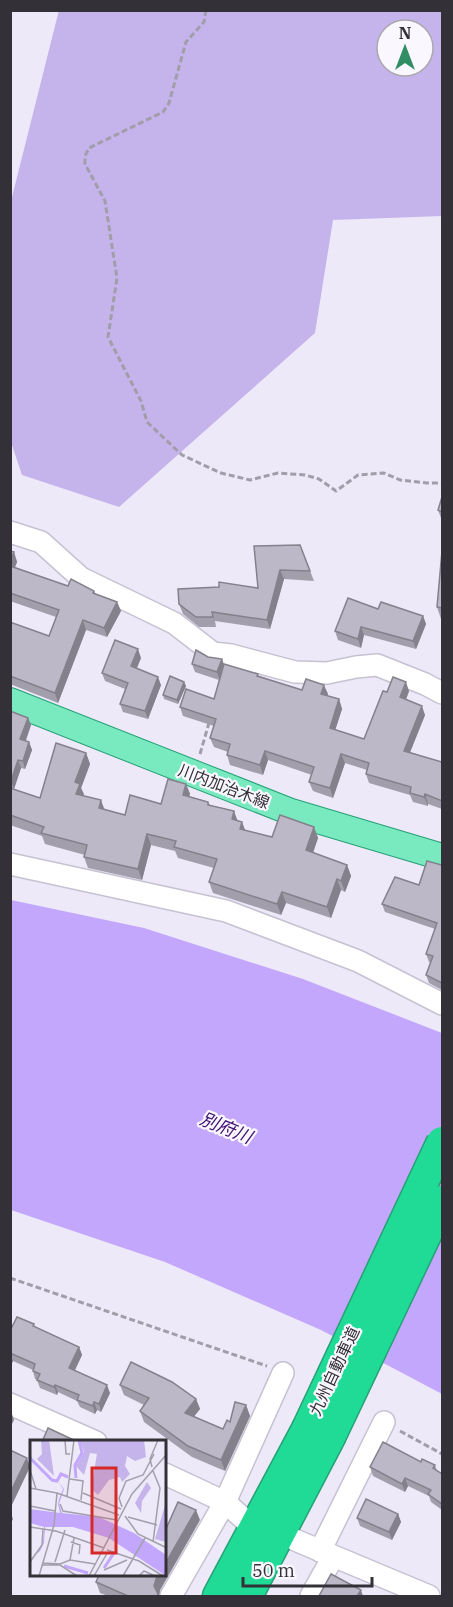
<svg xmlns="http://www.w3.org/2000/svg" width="453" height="1607" viewBox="0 0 453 1607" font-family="'IBM Plex Serif','Noto Sans JP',serif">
<rect width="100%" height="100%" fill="#ede9f9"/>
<path fill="#c5b4eb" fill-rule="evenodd" d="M59,10L442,11V216L333,220L315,333L119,507L22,475L11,442V201ZM387,30H423V66H387Z"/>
<polygon fill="#c3a7fc" points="11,900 144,928 303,979 442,1033 442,1394 321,1330 165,1262 11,1210"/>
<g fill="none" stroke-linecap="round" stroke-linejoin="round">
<defs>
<g id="minor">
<polyline points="10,532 41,542 81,578 174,623 213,653 231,655 295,672 327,673 356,667 377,665 425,684 442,693"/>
<polyline points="10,864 226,911 358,961 442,1004"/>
<polyline points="10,1404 96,1442"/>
<polyline points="165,1474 225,1502 246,1521"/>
<polyline points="295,1540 429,1596"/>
<polyline points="320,1551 384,1422"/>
<polyline points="171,1596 225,1502 283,1373"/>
<polyline points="311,1596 333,1557"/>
</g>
<polyline id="major" points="10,701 291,812 442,857"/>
<g id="highway">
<polyline points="218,1596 307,1429"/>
<polyline points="247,1596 330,1437"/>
</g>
</defs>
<use href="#minor" stroke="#c6c2d2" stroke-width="24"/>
<use href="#major" stroke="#26a075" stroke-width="28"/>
<use href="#highway" stroke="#26a075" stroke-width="33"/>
<g stroke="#a19da9" stroke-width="3" stroke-dasharray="6 3" stroke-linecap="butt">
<polyline points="206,10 204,22 186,42 169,103 163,112 89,148 85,156 85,164 105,201 117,278 108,337 141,401 147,422 182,455 221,473 250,480 278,473 305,475 319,479 336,491 358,475 384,473 400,480 427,483 442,483"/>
<polyline points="200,754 209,723"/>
<polyline points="10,1278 267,1366"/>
<polyline points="400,1431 442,1454"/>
</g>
<use href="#minor" stroke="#fff" stroke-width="21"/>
<use href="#major" stroke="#79e9c0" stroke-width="26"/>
<use href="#highway" stroke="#1fdb96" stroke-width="30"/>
<defs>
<g id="highway-bridge">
<polyline points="307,1429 442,1142"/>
<polyline points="330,1437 442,1201"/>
</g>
</defs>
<use href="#highway-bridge" stroke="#26a075" stroke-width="33" stroke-linecap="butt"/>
<use href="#highway-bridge" stroke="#1fdb96" stroke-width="30"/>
</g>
<g fill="#a39eac">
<polygon points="442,497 442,519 441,518 438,510"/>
<polygon points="300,545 314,581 284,579 270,629 215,621 216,627 199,627 183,614 179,604 258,588"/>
<polygon points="10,551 14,552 17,562 15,567 68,586 94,591 96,594 117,602 121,611 107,637 86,630 58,703 10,684 10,622 49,636 56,617 10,601"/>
<polygon points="442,551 442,619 441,619 437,607"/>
<polygon points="378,609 423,616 426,624 416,649 364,635 361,648 338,640 335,631"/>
<polygon points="208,657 224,664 302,690 328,694 327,696 339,699 342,709 335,730 364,739 387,692 409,691 406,700 425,715 410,752 442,762 442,809 428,804 428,806 413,802 410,795 369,783 366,774 367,770 345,763 333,798 313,791 309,782 312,775 268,760 263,775 230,765 227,755 228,752 214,747 210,738 214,726 183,716 180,707 214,699 219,680 195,672 192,664"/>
<polygon points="141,658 137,668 161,685 148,719 123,712 120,704 125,689 105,681 102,673"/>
<polygon points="184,682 186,686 178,704 164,699 163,695"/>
<polygon points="10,711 28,718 31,725 26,741 29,742 32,750 25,769 21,768 14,789 40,798 86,753 90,764 81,788 83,795 105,809 125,815 161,804 186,784 190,794 189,796 208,802 210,805 234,811 237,821 242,822 245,830 272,837 314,827 318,838 313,853 347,865 351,876 345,892 341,890 331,918 286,903 281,915 213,893 209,882 214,868 178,858 175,851 151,845 142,880 88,868 84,857 85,855 45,844 42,836 10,825"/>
<polygon points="442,865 442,990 429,983 426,975 431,963 429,962 426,954 435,929 385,912 382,904 419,885"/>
<polygon points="34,1324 35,1327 79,1347 82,1355 75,1370 110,1393 101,1412 97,1410 95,1414 80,1407 77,1401 58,1392 57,1395 40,1388 37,1380 35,1379 33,1371 33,1370 13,1361 10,1367 10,1331"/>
<polygon points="120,1385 196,1399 200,1409 194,1416 223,1429 246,1405 250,1416 225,1471 192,1457 144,1422 140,1411 144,1405 124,1395"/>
<polygon points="421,1462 435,1465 437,1471 442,1474 442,1510 431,1502 429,1496 408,1486 405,1492 373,1476 370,1467"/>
<polygon points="398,1514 401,1522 392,1540 360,1526 357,1518"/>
<polygon points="200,1520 160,1590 159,1596 108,1596 100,1593 96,1582 165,1575"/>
</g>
<g fill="#84818c">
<polygon points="14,552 17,562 12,575 10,569 10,561"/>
<polygon points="280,570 284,579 270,629 267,620"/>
<polygon points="117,602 121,611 107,637 104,628"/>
<polygon points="423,616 426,624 416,649 413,641"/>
<polygon points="83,620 86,630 58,703 55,693"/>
<polygon points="361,627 364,635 361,648 358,639"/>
<polygon points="138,649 141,658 134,674 131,666"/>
<polygon points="222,659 225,667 220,681 217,672"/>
<polygon points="158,677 161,685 148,719 145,711"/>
<polygon points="184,682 186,686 178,704 177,700"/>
<polygon points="406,682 409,691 403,707 400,697"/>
<polygon points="324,685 328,694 325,703 321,694"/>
<polygon points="339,699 342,709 333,737 330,728"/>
<polygon points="422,706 425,715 407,760 404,751"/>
<polygon points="28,718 31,725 23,747 20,739"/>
<polygon points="29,742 32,750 25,769 23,761"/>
<polygon points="265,751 268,760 263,775 260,765"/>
<polygon points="86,753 90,764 81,788 84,794 80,804 76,794 75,782"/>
<polygon points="341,754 345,763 333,798 330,788"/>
<polygon points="18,760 21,768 14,789 11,781"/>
<polygon points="186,784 190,794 186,806 183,795"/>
<polygon points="425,794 428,804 428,806 424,797"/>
<polygon points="101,800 105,811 99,808"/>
<polygon points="234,811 238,822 232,819"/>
<polygon points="242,822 246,833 240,829"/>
<polygon points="314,827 318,838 310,861 306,850"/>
<polygon points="147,834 151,845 142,880 138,869"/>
<polygon points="347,865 351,876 345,892 341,881"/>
<polygon points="337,879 341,890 331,918 327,907"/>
<polygon points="282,892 286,903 281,915 277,904"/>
<polygon points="79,1347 82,1355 72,1376 69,1368"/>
<polygon points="10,1353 13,1361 10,1367"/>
<polygon points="55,1385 58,1392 57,1395 54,1387"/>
<polygon points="107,1385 110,1393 101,1412 99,1404"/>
<polygon points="196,1399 200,1409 189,1423 185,1413"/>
<polygon points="94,1402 97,1410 95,1414 93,1406"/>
<polygon points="246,1405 250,1416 225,1471 221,1460"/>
<polygon points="11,1411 14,1420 10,1428 10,1412"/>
<polygon points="27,1458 30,1467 10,1509 10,1493"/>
<polygon points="405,1478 408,1486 405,1492 402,1484"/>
<polygon points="196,1510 200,1520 160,1590 159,1596 157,1596 154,1586 156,1579 158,1575 165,1575 165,1564"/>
<polygon points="10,1511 13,1519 10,1525"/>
<polygon points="398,1514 401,1522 392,1540 389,1532"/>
<polygon points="361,1590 363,1596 357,1596"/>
</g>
<g fill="#bdb8c8" stroke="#84818c" stroke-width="1.5">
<polygon points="442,497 442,512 438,510"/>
<polygon points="300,545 310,571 280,570 267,620 212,612 213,617 196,617 179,604 178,589 219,587 219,582 258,588 254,546"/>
<polygon points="10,551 14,552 10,561"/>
<polygon points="442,551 442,608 437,607"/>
<polygon points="10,566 68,586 71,579 94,591 93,593 117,602 104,628 83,620 55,693 10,676 10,622 49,636 59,610 10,593"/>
<polygon points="348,598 378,609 381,602 423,616 413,641 361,627 358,639 335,631"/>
<polygon points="115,640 138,649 131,666 158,677 145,711 120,704 128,683 102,673"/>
<polygon points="196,650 208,657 222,659 217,672 192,664"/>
<polygon points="224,664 258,674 257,676 302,690 306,679 324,685 321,694 339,699 330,728 364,739 383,691 387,692 393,677 406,682 400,697 422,706 404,751 442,762 442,801 425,794 424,797 410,793 411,787 366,774 369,763 341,754 330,788 309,782 314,767 265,751 260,765 227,755 230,744 210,738 216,719 180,707 186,689 214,699"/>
<polygon points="170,676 184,682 177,700 163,695"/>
<polygon points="10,711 28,718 20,739 29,742 23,761 18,760 11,781"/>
<polygon points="56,743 86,753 75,782 80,784 76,794 101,800 99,808 125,815 130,795 161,804 168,779 186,784 183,795 208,802 208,805 234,811 232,819 242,822 240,829 272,837 280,815 314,827 306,850 347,865 341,881 337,879 327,907 282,892 277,904 209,882 217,859 174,847 176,841 147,834 138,869 84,857 87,845 41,833 44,827 10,815 10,788 40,798"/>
<polygon points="427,861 442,865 442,983 426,975 433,956 426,954 437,923 382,904 395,877 419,885"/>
<polygon points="17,1317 34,1324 33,1326 79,1347 69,1368 107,1385 99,1404 94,1402 93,1406 77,1400 79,1395 55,1385 54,1387 37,1380 40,1374 33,1371 35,1364 10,1353 10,1331"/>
<polygon points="131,1362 172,1382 196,1399 185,1413 223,1429 227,1420 230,1422 235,1402 246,1405 221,1460 188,1446 140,1411 149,1398 120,1385"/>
<polygon points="48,1428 78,1442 42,1442"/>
<polygon points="383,1442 421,1462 422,1459 435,1465 433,1468 442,1474 442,1504 428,1494 431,1490 405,1478 402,1484 370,1467"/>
<polygon points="10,1450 27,1458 10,1493"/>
<polygon points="366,1499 398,1514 389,1532 357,1518"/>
<polygon points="178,1502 196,1510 165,1564 165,1531"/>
<polygon points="331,1574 361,1590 357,1596 319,1596"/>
<polygon points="99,1575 158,1575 156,1579 154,1586 158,1594 157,1596 128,1596 96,1582"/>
</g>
<g text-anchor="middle" stroke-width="4.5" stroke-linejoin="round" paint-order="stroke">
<g font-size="16" fill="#333137" stroke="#faf8fe">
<text transform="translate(224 786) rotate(21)" y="6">川内加治木線</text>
<text transform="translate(334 1371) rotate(-65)" y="6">九州自動車道</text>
</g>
<g font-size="18" font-style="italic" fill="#401173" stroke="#faf8fe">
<text transform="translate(226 1128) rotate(22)" y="6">別府川</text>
</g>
</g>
<g transform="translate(30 1440)">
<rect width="136" height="136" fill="#ede9f9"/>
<path d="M11,0H19L24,36L7,19L12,14ZM50,0H114L116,17L105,21L97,16L95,26L100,34L92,42L90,37L79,40L68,55L61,49L67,14L60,13L54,35L46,26L54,12ZM117,42L121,48L112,61L111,73L105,63ZM136,62V102L125,99Z" fill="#c5b4eb"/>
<path d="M28,41L34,49L29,64L32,73L69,77L104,93L136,115V136L79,98L43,87H15L14,103L10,111L5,115L0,124L2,118L13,103L14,87L0,83V69L30,73L28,64L29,59L33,49Z" fill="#c3a7fc"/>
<path fill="none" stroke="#c3a7fc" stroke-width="3" d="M0,18L22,40L27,41L31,34L38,37M46,38L45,25L52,13L49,0M34,126L58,133M74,128L84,113"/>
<path fill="none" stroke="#a39fab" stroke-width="1.5" d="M35,0L36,14H40M122,27L120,19L128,0M0,30L6,49M40,39L53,41L51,60M0,48L27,53L89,75M53,53L91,69M37,56L44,0M30,64L33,71L87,80M0,66L25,71M92,67L89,58L96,41L113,35L124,14M95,76L108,94L137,108M98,77L127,85M0,87L26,91L74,108M41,102L50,105L49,114M123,102L130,48L123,31M77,110L109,121L133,136M40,120L44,98M0,122L12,105L13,89M25,122L35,90M13,123L30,124L40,120L65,124M12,125H30L47,136M74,130L97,120M9,136L24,85L27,53M59,136L102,54L137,14M64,136L79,110M93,136L115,98M109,136L114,131L125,136"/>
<path fill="#d62828" fill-opacity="0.15" stroke="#d62828" stroke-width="3" d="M62,28H86V113H62Z"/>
<rect width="136" height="136" fill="none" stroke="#333137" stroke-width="3"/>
</g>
<rect width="453" height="1607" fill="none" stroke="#333137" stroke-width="24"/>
<g transform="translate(405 48)"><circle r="28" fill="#faf8fe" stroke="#aaa8ae" stroke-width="1.5"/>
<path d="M0-4.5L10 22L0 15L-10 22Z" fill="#318d64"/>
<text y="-9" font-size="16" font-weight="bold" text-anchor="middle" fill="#333137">N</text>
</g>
<path d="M243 1577v9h129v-9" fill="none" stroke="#333137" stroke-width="3"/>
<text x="252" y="1577" font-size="18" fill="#333137" stroke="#faf8fe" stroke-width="4.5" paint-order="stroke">50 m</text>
</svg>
